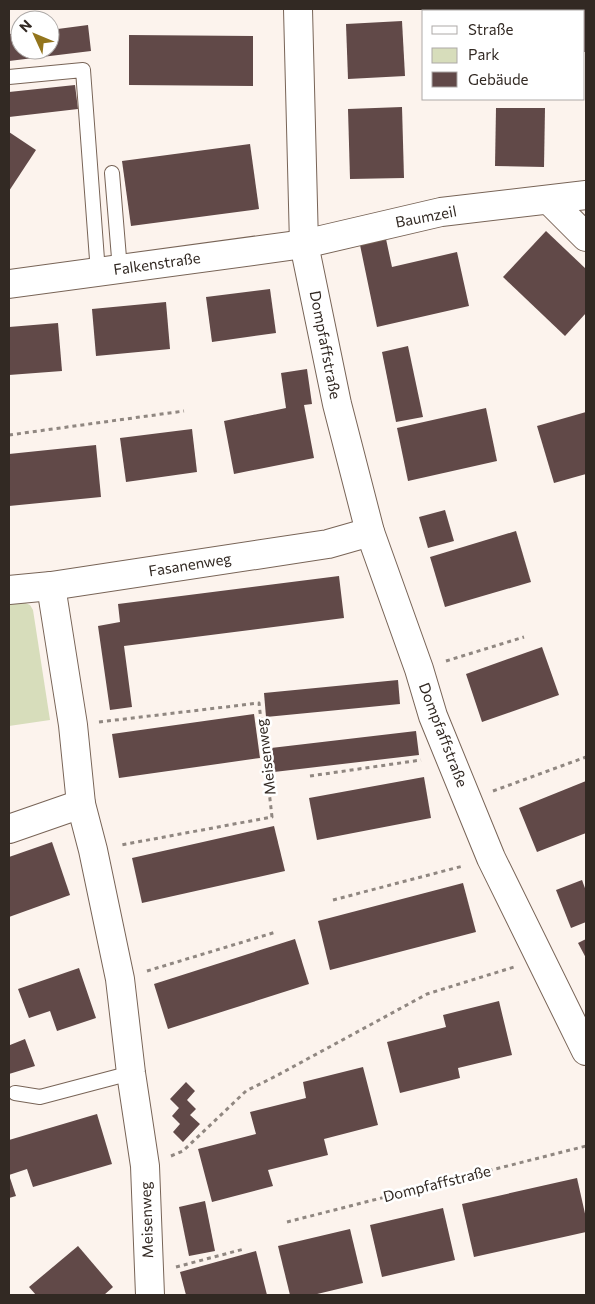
<svg xmlns="http://www.w3.org/2000/svg" width="595" height="1304" viewBox="0 0 595 1304" font-family="Commissioner,sans-serif">
<rect width="100%" height="100%" fill="#fcf3ed"/>
<polygon fill="#d7ddbb" points="23,602 30,605 33,610 50,720 9,726 9,604"/>
<g fill="#614948">
<polygon points="515,9 586,9 586,52 584,52 584,11 515,11"/>
<polygon points="402,21 405,76 348,79 346,24"/>
<polygon points="88,25 91,51 9,61 9,34 20,33 20,50 50,50 50,30"/>
<polygon points="129,35 253,36 253,86 129,85"/>
<polygon points="75,85 78,109 9,117 9,92"/>
<polygon points="402,107 404,178 350,179 348,109"/>
<polygon points="496,108 545,108 544,167 495,166"/>
<polygon points="9,132 36,150 9,191"/>
<polygon points="250,144 259,209 131,226 122,161"/>
<polygon points="546,231 586,269 586,313 565,336 503,277"/>
<polygon points="386,239 392,267 457,252 469,306 377,327 360,245"/>
<polygon points="270,289 276,333 212,342 206,297"/>
<polygon points="166,302 170,349 96,356 92,309"/>
<polygon points="58,323 62,371 9,375 9,327"/>
<polygon points="408,346 423,417 396,422 382,352"/>
<polygon points="307,369 312,404 304,405 314,458 234,474 224,421 286,408 281,373"/>
<polygon points="486,408 497,461 408,481 397,428"/>
<polygon points="586,412 586,474 554,483 537,426"/>
<polygon points="192,429 197,472 126,482 120,438"/>
<polygon points="96,445 101,497 9,506 9,454"/>
<polygon points="445,510 454,541 428,548 419,517"/>
<polygon points="516,531 531,582 445,607 430,557"/>
<polygon points="339,576 344,618 124,646 132,707 110,710 98,626 120,622 118,604"/>
<polygon points="542,647 559,695 482,722 466,674"/>
<polygon points="398,680 400,704 266,717 264,693"/>
<polygon points="254,714 260,758 119,778 112,734"/>
<polygon points="416,731 419,755 274,772 271,748"/>
<polygon points="424,777 431,818 317,840 309,798"/>
<polygon points="586,781 586,833 537,852 519,808"/>
<polygon points="274,826 285,871 142,903 132,858"/>
<polygon points="52,842 70,895 9,917 9,857"/>
<polygon points="582,880 586,891 586,922 571,928 556,890"/>
<polygon points="463,883 476,932 330,970 318,921"/>
<polygon points="295,939 309,984 168,1029 154,984"/>
<polygon points="586,939 586,958 578,943"/>
<polygon points="79,968 96,1018 57,1031 50,1011 29,1018 18,989"/>
<polygon points="499,1001 512,1055 458,1068 460,1078 400,1093 387,1042 446,1027 443,1015"/>
<polygon points="25,1039 35,1066 9,1074 9,1041 10,1045"/>
<polygon points="363,1067 378,1125 324,1139 328,1155 268,1170 273,1186 212,1202 198,1149 256,1134 250,1112 306,1098 303,1082"/>
<polygon points="186,1082 195,1091 187,1100 196,1109 190,1115 200,1124 183,1142 173,1132 180,1124 172,1116 179,1108 170,1099"/>
<polygon points="97,1114 112,1164 33,1187 27,1169 9,1175 16,1196 9,1198 9,1140"/>
<polygon points="577,1178 586,1218 586,1232 474,1257 462,1204"/>
<polygon points="205,1201 215,1251 189,1256 179,1207"/>
<polygon points="443,1208 455,1260 382,1277 370,1225"/>
<polygon points="350,1229 363,1283 313,1295 290,1295 278,1246"/>
<polygon points="78,1246 113,1287 104,1295 36,1295 29,1287"/>
<polygon points="256,1251 267,1295 186,1295 180,1272"/>
</g>
<g fill="none" stroke-linecap="round" stroke-linejoin="round">
<defs>
<g id="lane">
<polyline points="9,77 83,70 98,273"/>
<polyline points="112,173 120,270"/>
<polyline points="15,1093 40,1097 131,1073"/>
</g>
<g id="street">
<polyline points="298,9 304,244 337,404 370,532 419,669 433,716 491,858 586,1051"/>
<polyline points="549,200 586,237"/>
<polyline points="9,284 304,244 441,212 586,195"/>
<polyline points="51,586 73,725 81,804 93,850 120,979 131,1073 145,1166 150,1295"/>
<polyline points="9,590 51,586 328,544 370,532"/>
<polyline points="9,829 81,804"/>
</g>
</defs>
<use href="#lane" stroke="#786457" stroke-width="16"/>
<use href="#street" stroke="#786457" stroke-width="30"/>
<g stroke="#908781" stroke-width="3" stroke-dasharray="4 4" stroke-linecap="butt">
<polyline points="9,435 184,411"/>
<polyline points="446,661 524,637"/>
<polyline points="99,722 259,703 272,817 121,845"/>
<polyline points="310,776 421,760"/>
<polyline points="493,791 586,757"/>
<polyline points="333,900 463,866"/>
<polyline points="147,971 276,932"/>
<polyline points="171,1156 183,1151 246,1091 276,1076 427,994 514,967"/>
<polyline points="287,1222 586,1146"/>
<polyline points="176,1267 244,1249"/>
</g>
<use href="#lane" stroke="#fff" stroke-width="14"/>
<use href="#street" stroke="#fff" stroke-width="28"/>
</g>
<g text-anchor="middle" stroke-width="5" stroke-linejoin="round" paint-order="stroke">
<g font-size="15" fill="#322923" stroke="#fff">
<text transform="translate(426 217) rotate(-11)" y="5">Baumzeil</text>
<text transform="translate(157 264) rotate(-8)" y="5">Falkenstraße</text>
<text transform="translate(325 345) rotate(79)" y="5">Dompfaffstraße</text>
<text transform="translate(190 565) rotate(-9)" y="5">Fasanenweg</text>
<text transform="translate(443 735) rotate(69)" y="5">Dompfaffstraße</text>
<text transform="translate(266 757) rotate(-97)" y="5">Meisenweg</text>
<text transform="translate(437 1184) rotate(-14)" y="5">Dompfaffstraße</text>
<text transform="translate(147 1220) rotate(-92)" y="5">Meisenweg</text>
</g>
</g>
<rect width="595" height="1304" fill="none" stroke="#322923" stroke-width="20"/>
<rect x="422" y="10" width="162" height="90" fill="#ffffff" stroke="#ada9a7"/>
<rect x="432" y="26" width="25" height="8" fill="#ffffff" stroke="#ada9a7"/>
<text x="468" y="35" font-size="15" fill="#322923">Straße</text>
<rect x="432" y="48" width="25" height="15" fill="#d7ddbb" stroke="#ada9a7"/>
<text x="468" y="60" font-size="15" fill="#322923">Park</text>
<rect x="432" y="72" width="25" height="15" fill="#614948" stroke="#ada9a7"/>
<text x="468" y="85" font-size="15" fill="#322923">Gebäude</text>
<g transform="translate(35 35) rotate(314)"><circle r="24" fill="#ffffff" stroke="#ada9a7"/>
<path d="M0-4L9 19L0 12L-9 19Z" fill="#93751c"/>
<text y="-8" font-size="14" font-weight="bold" text-anchor="middle" fill="#322923">N</text>
</g>
</svg>
